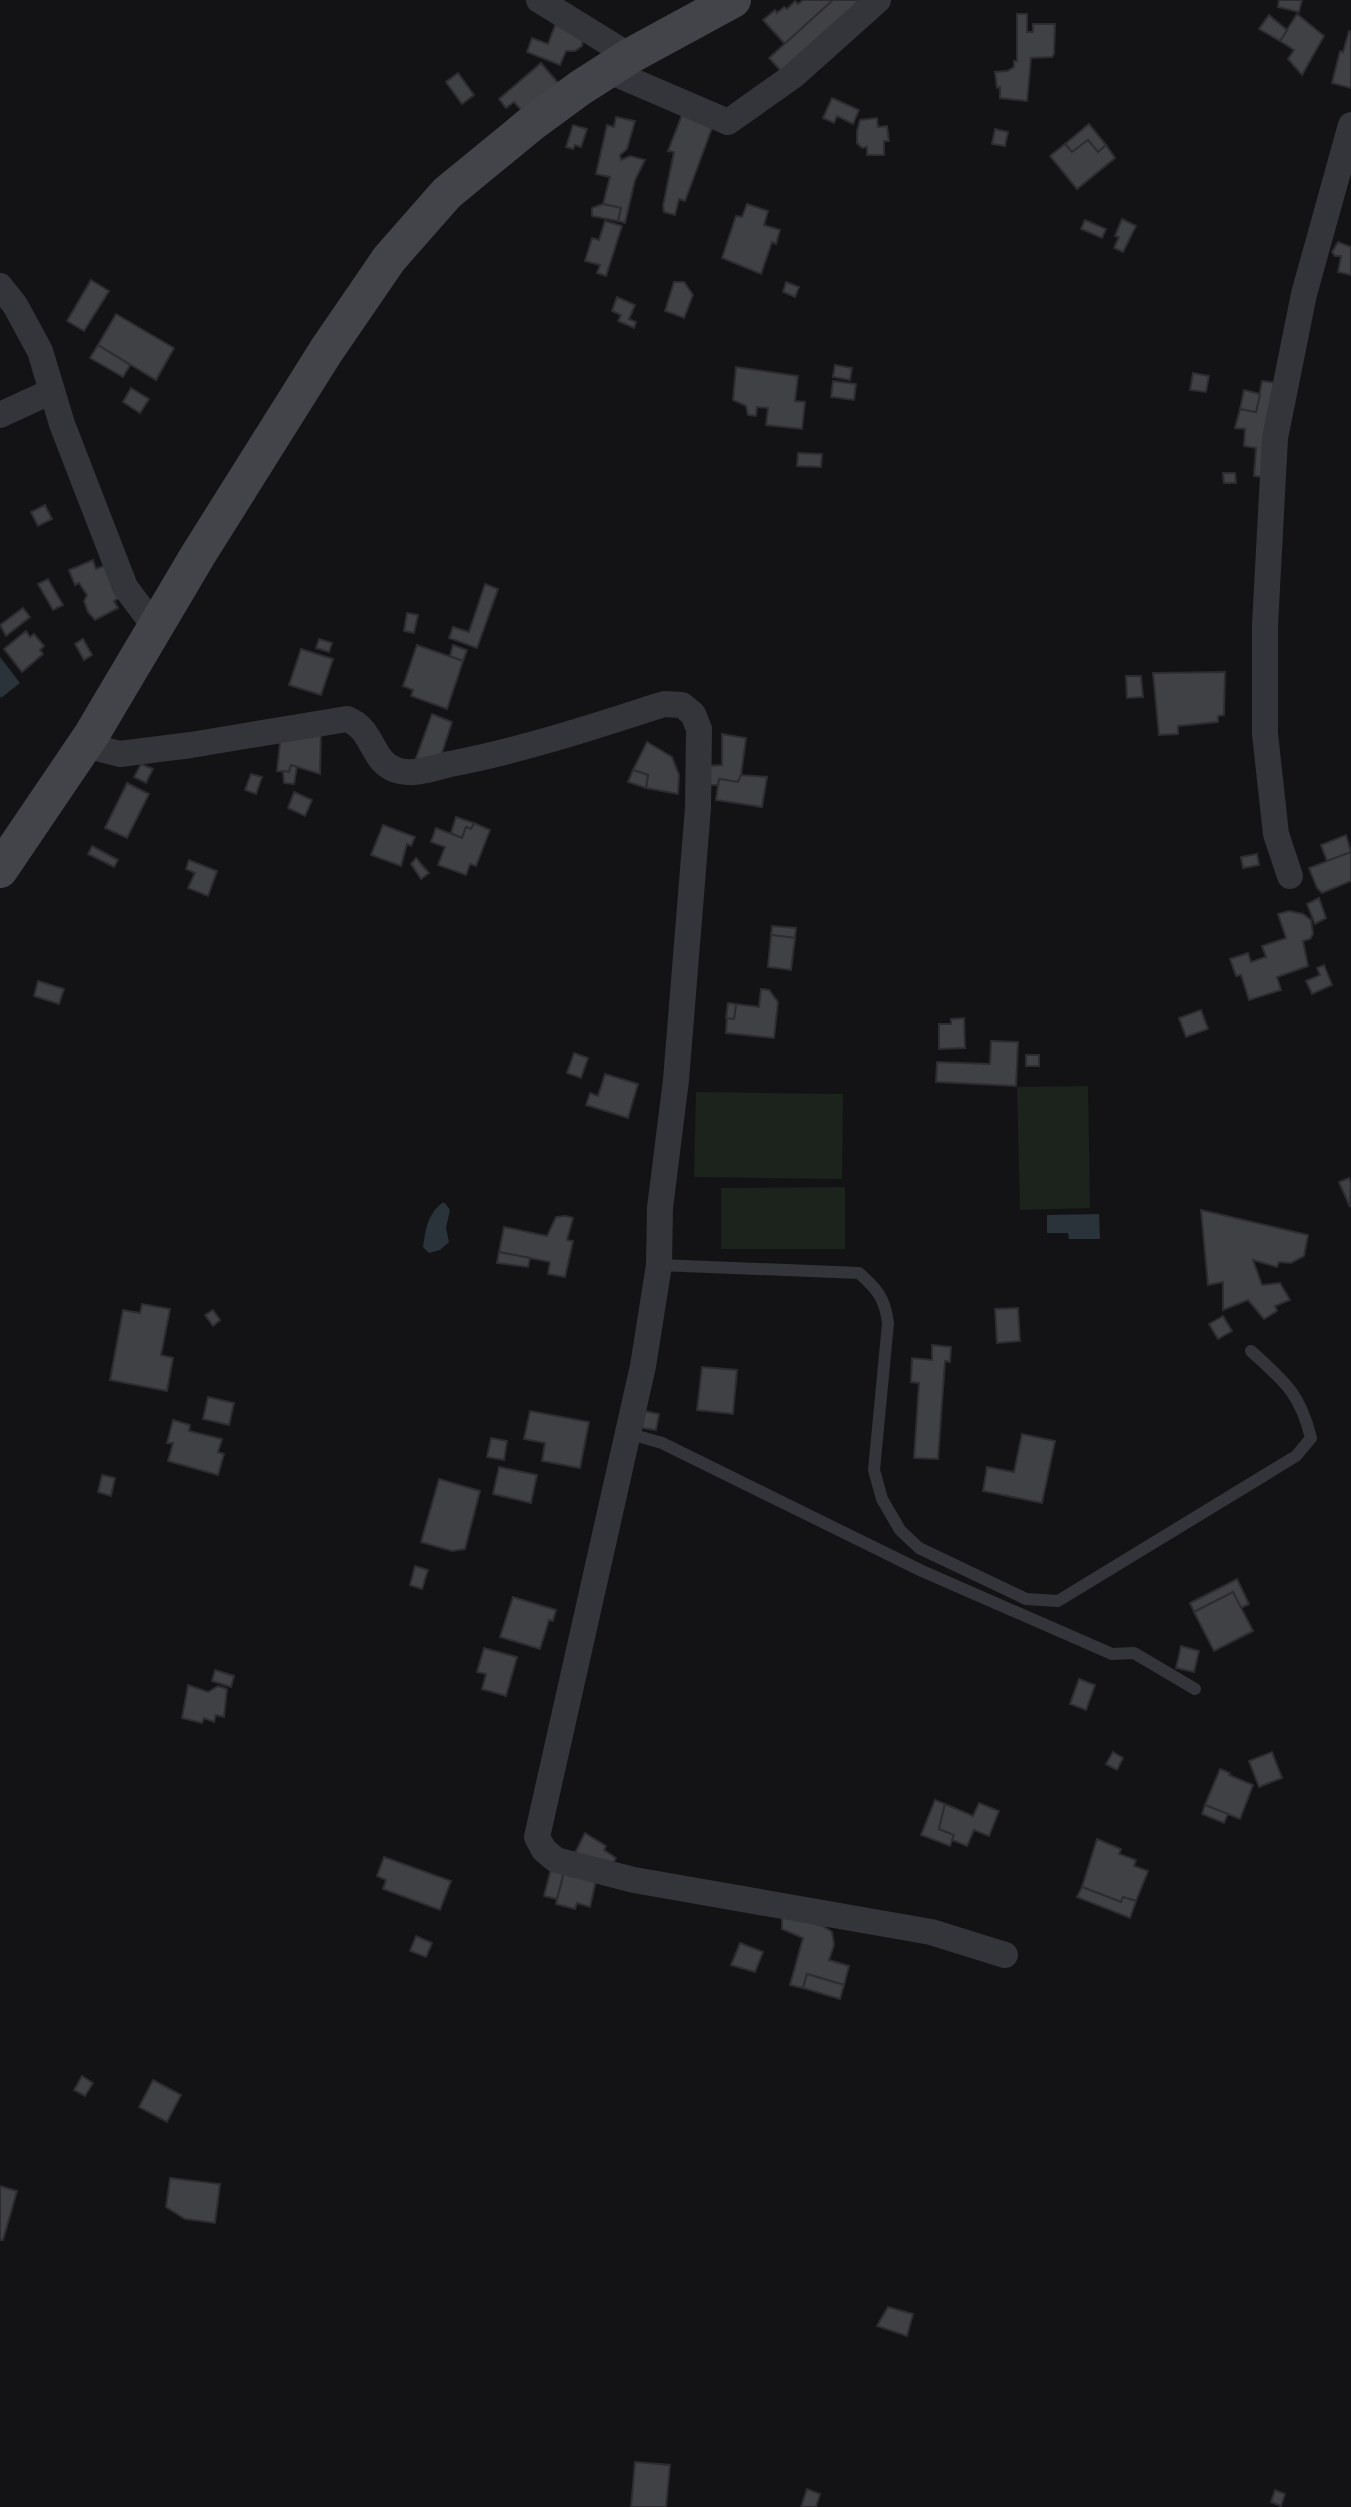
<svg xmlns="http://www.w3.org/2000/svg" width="1351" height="2507" viewBox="0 0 1351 2507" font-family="'Roboto Condensed',sans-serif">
<rect width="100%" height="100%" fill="#131315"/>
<g fill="#1b231c">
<polygon points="1088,1086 1090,1208 1020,1210 1017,1087"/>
<polygon points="696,1092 843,1094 842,1179 694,1177"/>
<polygon points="845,1187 845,1249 721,1249 721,1188"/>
</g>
<g fill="#293339">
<polygon points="0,657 20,683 1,698 0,696"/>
<path d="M442,1203H445L450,1210L446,1228L449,1242L440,1250L429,1253L423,1247C426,1229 427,1215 442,1203Z"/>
<polygon points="1099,1214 1100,1239 1069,1239 1068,1233 1047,1233 1047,1215"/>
</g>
<g fill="#3f4145" stroke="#2d2d31" stroke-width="2">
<polygon points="803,0 833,0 785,44 763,20 775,10 777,13 784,7 787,9 795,1 798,4"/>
<polygon points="833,0 866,0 785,75 769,58"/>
<polygon points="1279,0 1302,0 1299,12 1278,7"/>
<polygon points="1017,14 1027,14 1027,32 1033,32 1033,24 1055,24 1054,54 1052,57 1031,58 1027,101 1000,98 1000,87 997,88 995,72 1007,71 1014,67 1014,61 1017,61"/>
<polygon points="1297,14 1324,36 1302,75 1288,59 1294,50 1280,41"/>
<polygon points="1269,15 1287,30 1280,41 1259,29"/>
<polygon points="557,20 583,39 582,46 575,51 566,51 560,65 527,52 532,38 548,44"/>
<polygon points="1349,31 1351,32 1351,88 1332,83 1340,51 1343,52"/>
<polygon points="541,63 559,84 524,113 514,102 506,108 499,99"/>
<polygon points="458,73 474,95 462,104 446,82"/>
<polygon points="832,98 859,110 853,124 837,116 834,123 823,118"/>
<polygon points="682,115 712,128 685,201 679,199 675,215 664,212 663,206 674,152 668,151"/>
<polygon points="616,117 635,121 627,149 620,155 621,160 630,156 645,160 635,180 625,223 618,221 621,208 603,204 610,177 596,174 607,125 614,127"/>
<polygon points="877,118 878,127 887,126 889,141 884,141 884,155 867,155 867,147 862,148 857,143 857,131 860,120"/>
<polygon points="1089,124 1106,145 1098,152 1088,140 1072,152 1065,144"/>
<polygon points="573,125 587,129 581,147 575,145 573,149 566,147"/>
<polygon points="995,129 1008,132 1005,146 992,144"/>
<polygon points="1088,140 1098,152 1106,145 1115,158 1077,189 1050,156 1065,144 1072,152"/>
<polygon points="603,204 621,208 618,221 592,216 592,208"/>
<polygon points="747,204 768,211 764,225 780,230 776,244 772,242 761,274 722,258 736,216 742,217"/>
<polygon points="1122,219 1136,226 1123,252 1114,248 1119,237 1115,236"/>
<polygon points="1085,220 1106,229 1102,238 1081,229"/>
<polygon points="605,221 622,226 606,276 597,273 600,265 585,261 592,238 599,240"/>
<polygon points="1338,242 1351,247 1351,275 1338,272 1341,256 1335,256 1332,252"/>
<polygon points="91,280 109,291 84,331 67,321"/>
<polygon points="674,282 684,282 693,295 684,318 665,311"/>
<polygon points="786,282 799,287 795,297 783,292"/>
<polygon points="617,297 635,305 629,319 636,322 634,328 618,321 621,315 612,311"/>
<polygon points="116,314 174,348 156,380 98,345"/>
<polygon points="98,345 130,365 123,377 90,358"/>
<polygon points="835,365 852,368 850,380 833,377"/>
<polygon points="736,367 798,376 795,401 805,402 802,429 766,425 768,408 757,407 756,416 748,415 746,406 733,400"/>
<polygon points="1193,373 1209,376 1206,392 1190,390"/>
<polygon points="833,381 856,384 854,400 831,397"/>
<polygon points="1262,381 1284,384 1269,478 1254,476 1256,448 1244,446 1245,429 1235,428 1240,409 1256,412"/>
<polygon points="131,388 149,399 140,413 123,402"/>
<polygon points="1244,390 1260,394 1256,412 1240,409"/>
<polygon points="798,453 822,454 821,467 797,466"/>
<polygon points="1223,473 1235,473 1236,483 1224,483"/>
<polygon points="45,505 52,519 38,526 31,512"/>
<polygon points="93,560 96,569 106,565 119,598 114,601 118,608 95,620 88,612 84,601 87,595 79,583 75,585 69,570"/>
<polygon points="48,579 63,605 53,610 38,584"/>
<polygon points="485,584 498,589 477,648 449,638 453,627 469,632"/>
<polygon points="23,608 30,617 6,636 0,625"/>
<polygon points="407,613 418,615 414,633 404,631"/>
<polygon points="26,631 30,637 34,634 44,646 40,650 43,654 22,672 4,649"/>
<polygon points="83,639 92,655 84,660 75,644"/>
<polygon points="319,639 332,643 329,652 316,648"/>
<polygon points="417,645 463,661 447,709 411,696 413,690 403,686"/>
<polygon points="453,645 467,650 463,661 450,656"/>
<polygon points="301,649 333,659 321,695 289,685"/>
<polygon points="1225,672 1224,715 1218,716 1218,722 1178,726 1178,734 1159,735 1153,673"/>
<polygon points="1126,676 1141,676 1143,697 1127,698"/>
<polygon points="432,714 452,722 440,759 415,761"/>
<polygon points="321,729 320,774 291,765 289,772 277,771 281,733"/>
<polygon points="722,734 746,738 741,775 738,782 719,779 718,785 708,785 707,766 722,765"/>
<polygon points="647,742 672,757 679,775 678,794 646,788 648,775 633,770"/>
<polygon points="141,764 153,769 146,783 134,777"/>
<polygon points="291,765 297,767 294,784 284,783 283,771 289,772"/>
<polygon points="633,770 648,775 646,788 628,782"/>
<polygon points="251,774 262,777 256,794 245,790"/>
<polygon points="741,775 767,777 762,807 716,800 719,779 738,782"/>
<polygon points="127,783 149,794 127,838 105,828"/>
<polygon points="294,792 312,800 305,816 288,808"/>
<polygon points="456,817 474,823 471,829 466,827 462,838 451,833"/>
<polygon points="474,823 490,830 476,866 470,864 466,875 438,865 445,847 431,842 436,828 462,838 466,827 471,829"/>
<polygon points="383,825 415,837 411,846 407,844 401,866 371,855"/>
<polygon points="1346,835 1351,852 1327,861 1321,845"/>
<polygon points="92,846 118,860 114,867 88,854"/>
<polygon points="1351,852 1351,881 1322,893 1317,888 1309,868"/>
<polygon points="1257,854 1259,865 1243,868 1241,857"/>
<polygon points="416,858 429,873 421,879 411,864"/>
<polygon points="189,860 217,871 208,896 188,888 195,873 186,869"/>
<polygon points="1319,898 1326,918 1315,924 1307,904"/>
<polygon points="1289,911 1303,914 1311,920 1313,934 1310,939 1303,941 1308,966 1277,977 1281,990 1249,1000 1241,975 1236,976 1230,959 1248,953 1251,962 1266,957 1262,946 1286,938 1278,914"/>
<polygon points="772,926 796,928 795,938 771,935"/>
<polygon points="771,935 795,938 791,970 768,967"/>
<polygon points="1324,965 1332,985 1312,994 1306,981 1320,975 1317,968"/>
<polygon points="38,981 64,989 59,1004 34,996"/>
<polygon points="761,989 769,990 778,1002 774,1038 726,1033 727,1018 734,1019 736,1004 759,1007"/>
<polygon points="728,1003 736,1004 734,1019 726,1018"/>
<polygon points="1201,1010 1208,1029 1186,1037 1179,1018"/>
<polygon points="964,1018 965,1048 939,1049 939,1024 951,1024 951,1019"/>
<polygon points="991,1041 1018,1042 1016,1086 936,1082 937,1062 990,1064"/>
<polygon points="574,1053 588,1058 581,1078 567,1073"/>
<rect x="1026" y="1055" width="13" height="11"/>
<polygon points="605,1074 638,1084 628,1118 586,1105 590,1093 598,1096"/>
<polygon points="1349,1178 1351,1183 1350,1207 1339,1182"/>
<polygon points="1201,1210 1308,1235 1304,1256 1291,1263 1279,1262 1277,1267 1253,1260 1262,1285 1280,1283 1290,1300 1275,1306 1277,1311 1264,1319 1248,1300 1223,1310 1223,1282 1208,1285"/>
<polygon points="566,1216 573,1218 567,1240 573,1241 565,1277 548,1274 550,1262 499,1252 504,1227 547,1236 556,1217"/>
<polygon points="499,1252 530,1258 528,1267 497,1263"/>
<polygon points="142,1304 170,1309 161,1355 173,1358 167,1391 110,1380 123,1310 140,1313"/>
<polygon points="1018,1308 1020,1341 997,1343 995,1309"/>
<polygon points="213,1310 220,1320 213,1326 205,1315"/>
<polygon points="1223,1316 1232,1331 1218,1339 1209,1324"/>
<polygon points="932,1345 951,1347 950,1362 945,1361 938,1459 914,1458 919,1383 911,1382 912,1358 932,1360"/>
<polygon points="702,1367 737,1370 733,1414 697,1410"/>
<polygon points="208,1397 234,1403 229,1425 203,1419"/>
<polygon points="530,1411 589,1422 580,1468 542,1461 545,1443 524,1439"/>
<polygon points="645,1411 659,1414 656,1430 642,1428"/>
<polygon points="173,1420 190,1425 189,1431 222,1439 218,1452 224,1454 218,1475 168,1461 173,1443 167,1443"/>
<polygon points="1022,1434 1055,1441 1042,1503 983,1491 987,1467 1014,1472"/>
<polygon points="491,1438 507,1441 504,1460 487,1457"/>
<polygon points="499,1467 537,1475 531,1503 493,1494"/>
<polygon points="102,1475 115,1478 111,1496 98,1492"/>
<polygon points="439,1479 480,1491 465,1549 452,1551 421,1542"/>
<polygon points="415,1566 428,1570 422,1589 410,1585"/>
<polygon points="1237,1579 1249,1604 1241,1608 1233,1592 1194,1612 1190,1603"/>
<polygon points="1233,1592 1253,1631 1214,1651 1194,1612"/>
<polygon points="513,1597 556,1610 553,1621 549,1620 540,1649 500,1637"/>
<polygon points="1181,1646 1199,1651 1194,1672 1176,1668"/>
<polygon points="484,1648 517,1657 506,1696 482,1689 486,1674 477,1672"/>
<polygon points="215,1670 234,1676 231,1687 212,1681"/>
<polygon points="1079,1679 1095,1685 1086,1710 1070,1704"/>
<polygon points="188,1685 208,1692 218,1686 227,1689 224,1717 216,1715 214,1722 204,1718 202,1723 182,1718"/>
<polygon points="1113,1752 1123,1758 1117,1770 1106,1764"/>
<polygon points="1272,1752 1282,1778 1259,1787 1249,1761"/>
<polygon points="1220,1769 1230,1773 1229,1775 1253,1785 1240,1819 1205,1805"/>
<polygon points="935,1800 945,1804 939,1829 954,1835 950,1846 921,1835"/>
<polygon points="979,1803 999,1811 989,1836 974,1830 967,1846 952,1840 954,1835 939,1829 945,1804 973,1816"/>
<polygon points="1205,1805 1228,1814 1224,1823 1202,1814"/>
<polygon points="585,1833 606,1846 604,1850 616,1858 609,1869 572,1859"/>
<polygon points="1097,1839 1121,1849 1119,1854 1136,1860 1134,1866 1148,1871 1136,1901 1123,1897 1121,1902 1082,1887"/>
<polygon points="384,1857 451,1881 440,1910 383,1889 386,1880 377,1876"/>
<polygon points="552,1865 565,1868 557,1899 544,1896"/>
<polygon points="565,1868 597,1876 590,1907 577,1903 575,1909 556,1904"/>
<polygon points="1082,1887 1121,1902 1123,1897 1136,1901 1130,1918 1077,1897"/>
<polygon points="782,1915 823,1926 832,1932 834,1945 829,1960 849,1966 844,1985 807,1974 803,1988 790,1985 803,1938 782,1929"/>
<polygon points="416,1936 432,1943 426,1957 410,1951"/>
<polygon points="740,1943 763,1952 755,1972 731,1965"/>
<polygon points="807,1974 844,1985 840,1999 803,1988"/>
<polygon points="82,2076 93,2083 85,2096 74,2090"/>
<polygon points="153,2080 181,2095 167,2122 139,2107"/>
<polygon points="170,2178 220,2184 215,2223 185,2219 166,2207"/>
<polygon points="0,2186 17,2191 3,2240 0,2240"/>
<polygon points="888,2307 913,2314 907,2336 877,2326"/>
<polygon points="635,2462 670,2465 666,2507 631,2507"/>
<polygon points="807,2489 820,2494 816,2507 801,2507"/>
<polygon points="1275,2490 1285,2494 1281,2506 1271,2502"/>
</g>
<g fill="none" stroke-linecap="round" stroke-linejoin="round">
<g stroke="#34353a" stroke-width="12">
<path d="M659,1265L859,1273C877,1289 885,1298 888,1323L874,1470L882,1499L900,1530L919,1548L1026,1599L1058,1601L1296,1456L1311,1438C1300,1393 1284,1381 1251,1351"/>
<polyline points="627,1433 662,1443 922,1571 1112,1654 1134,1653 1195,1689"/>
</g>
<g stroke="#34353a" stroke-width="26">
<polyline points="539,0 630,56"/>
<polyline points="607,70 728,122 793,76 878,0"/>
<polyline points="0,286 15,305 40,351 62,424 125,587 155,627"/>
<polyline points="0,415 52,391"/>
<path d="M85,745L120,754L191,745L347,719C374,729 371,762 396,770C413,776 433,768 450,764C523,750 593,727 664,704L682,705L693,714L699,729L698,808L676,1080L660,1208L659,1265L643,1366L537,1837L544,1850L556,1860L634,1880L931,1932L1005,1955"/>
<polyline points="1290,876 1276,834 1265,734 1265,625 1275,438 1304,294 1351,125"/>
</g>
<polyline stroke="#42444a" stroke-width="36" points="0,870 92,734 198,555 326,351 389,259 447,193 531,124 580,88 630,56 733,0"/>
</g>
</svg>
